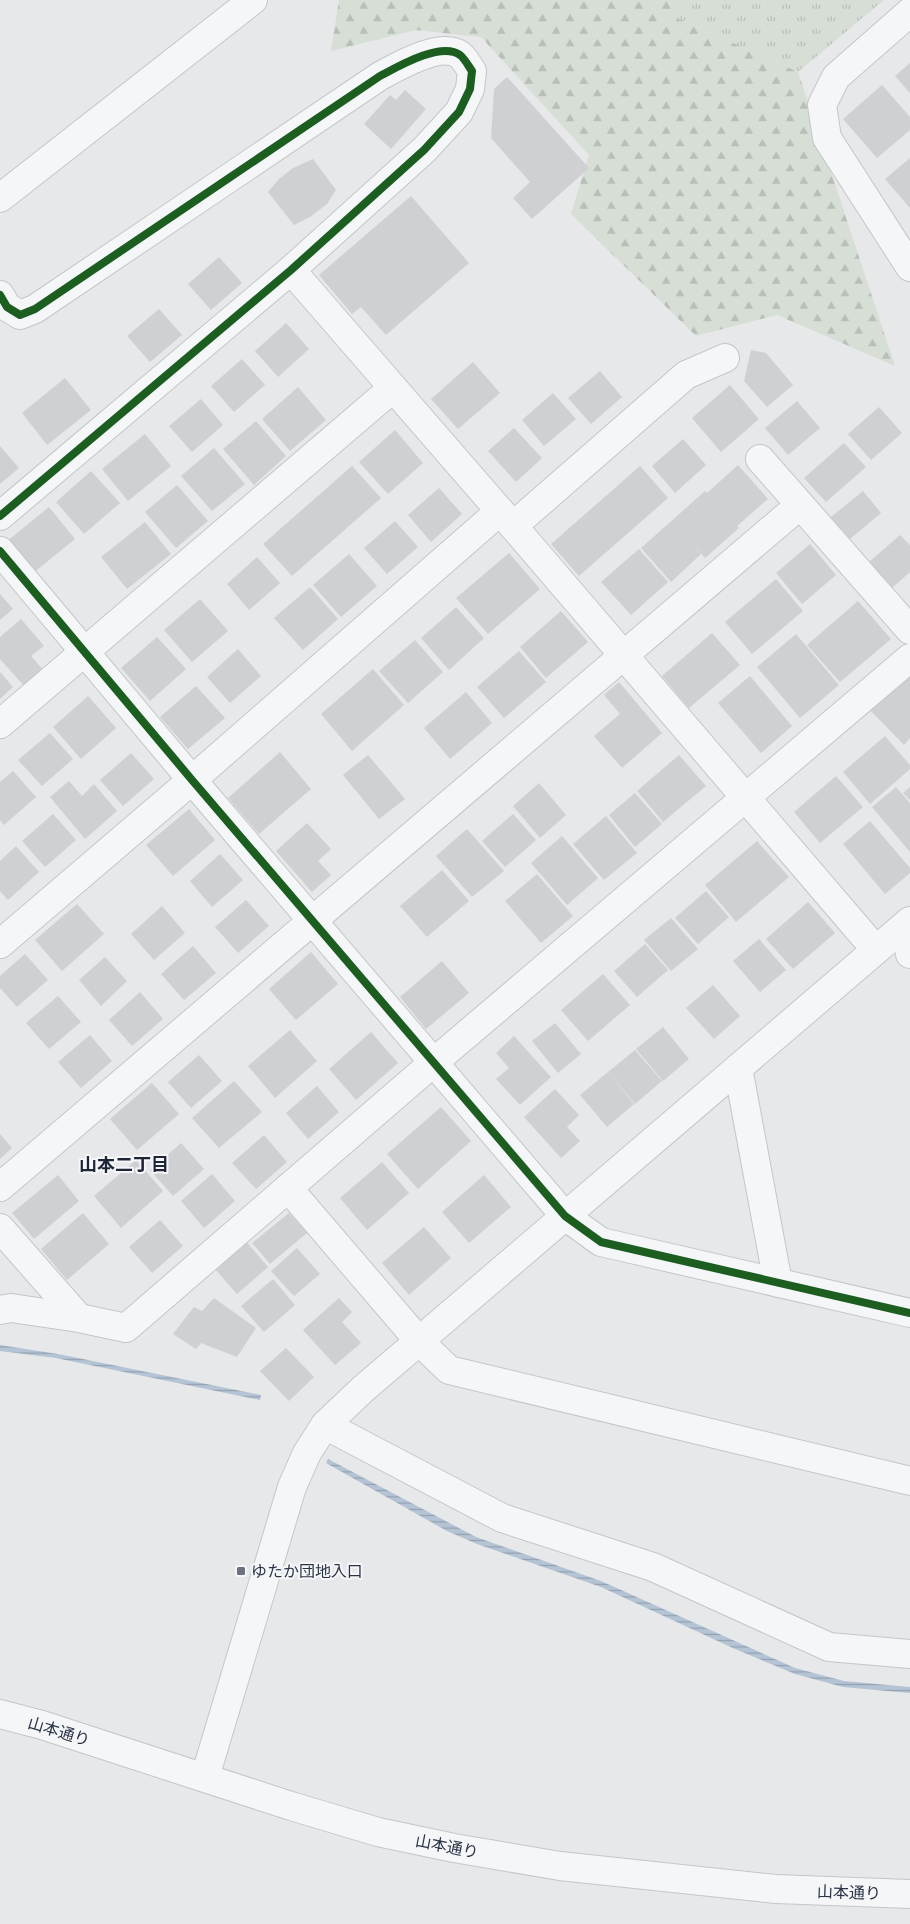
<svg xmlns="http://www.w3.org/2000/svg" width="910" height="1924" viewBox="0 0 910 1924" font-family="Rubik,'Noto Sans JP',sans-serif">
<defs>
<pattern id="grass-tufts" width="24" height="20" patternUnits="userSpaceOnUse" patternTransform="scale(1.25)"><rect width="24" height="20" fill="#d6ded6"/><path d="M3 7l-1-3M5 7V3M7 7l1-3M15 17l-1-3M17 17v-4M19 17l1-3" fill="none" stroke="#b8bfb9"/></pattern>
<pattern id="forest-firs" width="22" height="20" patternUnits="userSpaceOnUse" patternTransform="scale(1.25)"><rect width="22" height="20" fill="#d6ded6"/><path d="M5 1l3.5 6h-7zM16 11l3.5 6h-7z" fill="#b8bfb9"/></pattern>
<pattern id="water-rules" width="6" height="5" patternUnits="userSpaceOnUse" patternTransform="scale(1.25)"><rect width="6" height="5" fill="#b4c4d5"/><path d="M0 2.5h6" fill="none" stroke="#93a0af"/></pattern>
</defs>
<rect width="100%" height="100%" fill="#e6e8ea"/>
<polygon fill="url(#grass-tufts)" points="682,0 884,0 798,72 670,15"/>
<polygon fill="url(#forest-firs)" points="339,0 682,0 670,15 798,72 895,366 777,315 696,336 571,214 589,155 481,37 416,30 331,51"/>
<g fill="url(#water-rules)">
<polygon points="0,1345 58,1354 261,1395 260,1400 56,1358 0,1351"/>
<polygon points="328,1459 476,1537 601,1581 795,1668 844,1681 910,1687 910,1693 843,1687 795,1674 735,1649 601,1587 477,1544 447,1531 326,1463"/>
</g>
<g fill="#ced0d3">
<polygon points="910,63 910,93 895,76"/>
<polygon points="507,77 589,168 532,219 513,198 530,182 491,138 494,89"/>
<polygon points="882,85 910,117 910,130 877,158 843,119"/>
<polygon points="405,90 426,109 391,149 364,124 390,95 396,100"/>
<polygon points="910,158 910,208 885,179"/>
<polygon points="313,159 336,190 327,204 310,217 294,225 268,192 279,179 293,168"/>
<polygon points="411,196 469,263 386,335 361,307 352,314 319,275"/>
<polygon points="219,257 242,283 211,310 188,284"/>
<polygon points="159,309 182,335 150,362 127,336"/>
<polygon points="286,323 309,349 278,377 255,351"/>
<polygon points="751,350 766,353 793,385 767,407 744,381"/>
<polygon points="242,359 265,385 234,412 211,386"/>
<polygon points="473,362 500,393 458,429 431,399"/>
<polygon points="600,371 622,397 591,424 568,398"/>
<polygon points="65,378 91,410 47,445 22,413"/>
<polygon points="730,385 759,419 721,452 692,418"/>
<polygon points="298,387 326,420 290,451 262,419"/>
<polygon points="553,393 576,419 544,446 522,420"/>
<polygon points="201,399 223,425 192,452 169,426"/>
<polygon points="797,401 820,428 788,455 765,428"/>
<polygon points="879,407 902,433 871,460 848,434"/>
<polygon points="256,421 286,456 254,485 223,449"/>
<polygon points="514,428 542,458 516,482 488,451"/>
<polygon points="395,430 423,463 388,494 359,462"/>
<polygon points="145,434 171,466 128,501 102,469"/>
<polygon points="683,439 706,465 675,493 652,466"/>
<polygon points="844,443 866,467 826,502 804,478"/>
<polygon points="0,446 19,468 0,484"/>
<polygon points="214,448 245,484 212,511 181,476"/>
<polygon points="738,465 768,499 737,526 727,515 739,528 705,558 682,532 701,554 671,582 641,548 705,491 707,493"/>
<polygon points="352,466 381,498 292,576 263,544"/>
<polygon points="640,466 668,498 579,576 551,544"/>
<polygon points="91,471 120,503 84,534 56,502"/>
<polygon points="177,485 208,521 176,548 145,512"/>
<polygon points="439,488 462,514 431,542 408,515"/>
<polygon points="863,491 881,513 850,539 831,517"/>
<polygon points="49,507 75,539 32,574 6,542"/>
<polygon points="395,521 418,547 387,574 364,548"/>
<polygon points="145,522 171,554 127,589 101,557"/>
<polygon points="900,535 910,545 910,572 892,588 869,562"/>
<polygon points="810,544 836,575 802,604 776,573"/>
<polygon points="639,549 668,582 631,615 601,582"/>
<polygon points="509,553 540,589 488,634 456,598"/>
<polygon points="349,554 377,586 341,617 313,585"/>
<polygon points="257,557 280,583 249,610 227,584"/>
<polygon points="776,579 803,611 752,654 725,622"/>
<polygon points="310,587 338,619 303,650 274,618"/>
<polygon points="0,594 13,609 0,620"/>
<polygon points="200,599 228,631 192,662 164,630"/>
<polygon points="858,601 891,639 840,682 807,645"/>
<polygon points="456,607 484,638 449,670 421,638"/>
<polygon points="561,611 588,642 546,678 520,647"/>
<polygon points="21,619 44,646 31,656 44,671 25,687 0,659 0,637"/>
<polygon points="712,633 740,665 689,708 662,676"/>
<polygon points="796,634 839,685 800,718 757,667"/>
<polygon points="157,637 186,669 150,701 121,668"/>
<polygon points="415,640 443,672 408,703 379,671"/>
<polygon points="238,649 261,676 230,703 207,677"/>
<polygon points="519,651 546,682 504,718 477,687"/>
<polygon points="373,669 404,705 352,751 321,714"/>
<polygon points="0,672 13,687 0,699"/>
<polygon points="910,674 910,738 904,745 869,709"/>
<polygon points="750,676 792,726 761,753 718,703"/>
<polygon points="619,682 662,733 622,768 594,736 620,714 604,695"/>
<polygon points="196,686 225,718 188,749 160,717"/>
<polygon points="466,692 492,723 450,759 424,728"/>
<polygon points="88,696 116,728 81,759 53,727"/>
<polygon points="50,733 73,759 42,786 18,760"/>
<polygon points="885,736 910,765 910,769 870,804 843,772"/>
<polygon points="280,752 311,789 259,834 228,798"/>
<polygon points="131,753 154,779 123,806 100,780"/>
<polygon points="368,755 405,799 379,819 343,775"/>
<polygon points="679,755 706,786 663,822 637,791"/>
<polygon points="13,771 36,797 4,825 0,820 0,782"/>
<polygon points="836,776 863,807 820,843 794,812"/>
<polygon points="69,781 82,796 94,784 117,811 85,839 50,797"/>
<polygon points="539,783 566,815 540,838 513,806"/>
<polygon points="896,787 910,803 910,852 872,807"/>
<polygon points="910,787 910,800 903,793"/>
<polygon points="635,793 662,824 635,847 609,815"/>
<polygon points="189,809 215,840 173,876 146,845"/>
<polygon points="53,814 76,840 45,867 22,841"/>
<polygon points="513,814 536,840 505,867 482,841"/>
<polygon points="606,816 637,853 604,880 573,844"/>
<polygon points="870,821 910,868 910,873 885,894 843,844"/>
<polygon points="307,823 331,849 318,861 331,875 312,892 276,851"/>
<polygon points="467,829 504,871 472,897 436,856"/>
<polygon points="562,836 598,878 567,905 531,863"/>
<polygon points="757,841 789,877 736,922 705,885"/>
<polygon points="16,846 39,872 8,900 0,891 0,861"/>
<polygon points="220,854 243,880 212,907 190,881"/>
<polygon points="442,870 469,901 427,937 400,906"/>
<polygon points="537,874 573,916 541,943 505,901"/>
<polygon points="706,891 729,917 698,944 675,918"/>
<polygon points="246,900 269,926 238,953 215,927"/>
<polygon points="808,902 835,933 793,969 766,939"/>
<polygon points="77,904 104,934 62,971 35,940"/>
<polygon points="162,906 185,933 154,960 131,934"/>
<polygon points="671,918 698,949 671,971 644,940"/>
<polygon points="759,939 786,970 760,992 733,961"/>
<polygon points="645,944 668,970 637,997 614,971"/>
<polygon points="193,946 216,973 184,1000 161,974"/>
<polygon points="311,952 338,984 296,1020 269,989"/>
<polygon points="25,954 48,980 17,1007 0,988 0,976"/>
<polygon points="105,957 127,981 101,1006 79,980"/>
<polygon points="442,961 469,993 426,1029 400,997"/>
<polygon points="603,974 630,1005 588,1041 561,1010"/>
<polygon points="713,985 740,1016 714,1039 686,1008"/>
<polygon points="140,992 163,1019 132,1046 109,1020"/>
<polygon points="58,996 81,1022 49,1049 26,1023"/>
<polygon points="555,1023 581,1054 558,1073 532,1041"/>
<polygon points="663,1027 689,1059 663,1081 636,1049"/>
<polygon points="290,1030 317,1061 275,1098 248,1066"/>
<polygon points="371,1032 398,1063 356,1100 329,1069"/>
<polygon points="90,1035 112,1061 81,1088 58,1062"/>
<polygon points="514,1036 551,1077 520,1105 496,1079 509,1068 496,1053"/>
<polygon points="635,1050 662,1081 635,1104 608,1072"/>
<polygon points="199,1055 222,1081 191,1108 168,1082"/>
<polygon points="608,1072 634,1104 607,1127 580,1095"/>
<polygon points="234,1081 262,1112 219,1148 192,1118"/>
<polygon points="152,1083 179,1114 137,1150 110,1119"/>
<polygon points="317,1086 339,1112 308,1139 286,1113"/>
<polygon points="555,1089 579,1115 567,1127 580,1141 561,1158 524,1117"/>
<polygon points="441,1107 471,1141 418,1189 387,1154"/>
<polygon points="0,1134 12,1148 0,1159"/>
<polygon points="264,1135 287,1162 256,1189 232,1163"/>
<polygon points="181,1143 204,1169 173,1196 150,1170"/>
<polygon points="136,1160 163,1191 121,1228 94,1196"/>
<polygon points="382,1162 409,1193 367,1230 340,1198"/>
<polygon points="212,1174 235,1201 204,1228 181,1201"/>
<polygon points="58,1175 79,1201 34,1239 12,1213"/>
<polygon points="484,1175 511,1207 469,1243 442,1212"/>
<polygon points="83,1213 109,1244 67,1280 41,1249"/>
<polygon points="289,1213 307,1233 270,1264 252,1243"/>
<polygon points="160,1220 183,1246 152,1273 129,1247"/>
<polygon points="424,1227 451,1258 409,1295 382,1263"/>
<polygon points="245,1240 268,1267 237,1294 214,1268"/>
<polygon points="297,1248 320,1274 294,1296 271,1271"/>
<polygon points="273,1279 295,1305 264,1332 241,1306"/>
<polygon points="214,1298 256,1328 237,1357 201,1343 196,1349 173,1334 194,1307 202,1311"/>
<polygon points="339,1298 352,1312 342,1322 361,1343 335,1365 303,1330"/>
<polygon points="286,1348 314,1377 289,1401 260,1371"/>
</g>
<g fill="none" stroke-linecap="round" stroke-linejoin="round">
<defs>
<g id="minor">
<polyline points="910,12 836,77 822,105 827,138 910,267"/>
<polyline points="0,198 253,0"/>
<polyline points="291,270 513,526 876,950"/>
<path d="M0,295L7,307L20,315L35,309L380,76C397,67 441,41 460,55C465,59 469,67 472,71L470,89L459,112L424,150L291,270L0,516"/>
<polyline points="760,459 910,630"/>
<polyline points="513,526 686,375 725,358"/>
<polyline points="0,551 192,780 565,1216 601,1242 910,1313"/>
<polyline points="0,724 393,388"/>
<polyline points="905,926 910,954"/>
<polyline points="0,944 192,780 500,511"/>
<polyline points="738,1068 778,1283"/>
<polyline points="0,1187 800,505"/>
<polyline points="288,1188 419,1341 449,1370 910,1481"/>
<polyline points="0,1228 79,1318"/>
<polyline points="0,1310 11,1308 79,1318 126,1328 434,1062 910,658"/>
<polyline points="325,1425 502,1518 653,1567 829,1647 910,1654"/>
<polyline points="0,1714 42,1725 291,1806 378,1832 454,1848 560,1866 776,1889 910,1894"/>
<polyline points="205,1777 292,1487 307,1453 325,1425 363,1389 910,921"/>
</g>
</defs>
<use href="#minor" stroke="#c4c6c8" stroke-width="30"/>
<use href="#minor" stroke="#f5f6f7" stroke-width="28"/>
<defs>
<g id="cycleway">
<path d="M0,295L7,307L20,315L35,309L380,76C397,67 441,41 460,55C465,59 469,67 472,71L470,89L459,112L424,150L291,270L0,516"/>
<polyline points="0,551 192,780 565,1216 601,1242 910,1313"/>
</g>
</defs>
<use href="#cycleway" stroke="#f4f6f9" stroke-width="11"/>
<use href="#cycleway" stroke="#1b5e20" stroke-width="8"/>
</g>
<rect fill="#6c737f" stroke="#f4f6f9" stroke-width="2" x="236" y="1566" width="10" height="10" rx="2.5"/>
<g text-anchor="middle" stroke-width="4" stroke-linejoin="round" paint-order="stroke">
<g font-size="16" fill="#2b3445" stroke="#f4f6f9" text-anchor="start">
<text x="251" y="1577">ゆたか団地入口</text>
</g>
<g font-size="16" fill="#2b3445" stroke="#f4f6f9">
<text transform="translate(59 1731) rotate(17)" y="6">山本通り</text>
<text transform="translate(447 1846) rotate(11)" y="6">山本通り</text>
<text transform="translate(849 1892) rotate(2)" y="6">山本通り</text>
</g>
<g font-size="18" font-weight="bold" fill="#1d2536" stroke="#f4f6f9">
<text x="124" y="1171">山本二丁目</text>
</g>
</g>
</svg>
